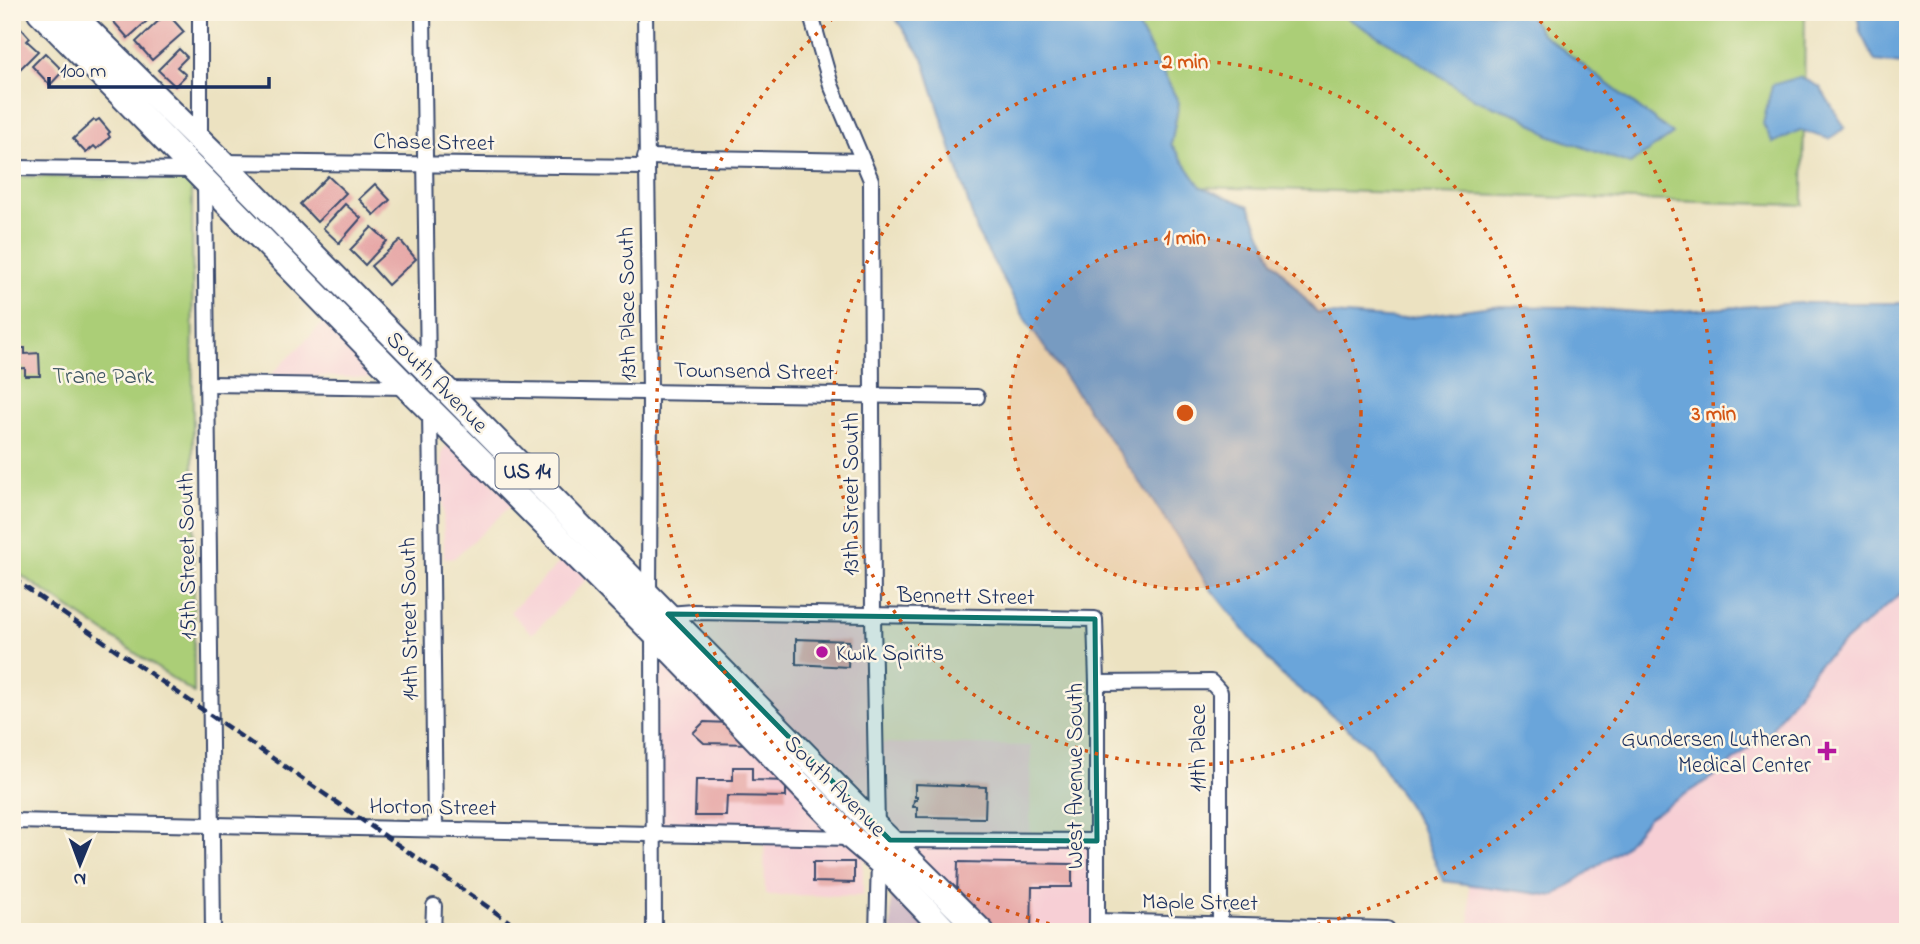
<svg xmlns="http://www.w3.org/2000/svg" width="1920" height="944" viewBox="0 0 1920 944" font-family="'Indie Flower',sans-serif">
<rect width="100%" height="100%" fill="#fcf5e5"/>
<filter id="ink" filterUnits="userSpaceOnUse"><feTurbulence type="fractalNoise" baseFrequency=".0143" numOctaves="2"/><feDisplacementMap in="SourceGraphic" scale="14" xChannelSelector="R" yChannelSelector="G"/><feConvolveMatrix kernelMatrix="1 2 1 2 8 2 1 2 1" color-interpolation-filters="sRGB"/></filter>
<filter id="wash" filterUnits="userSpaceOnUse"><feTurbulence type="fractalNoise" baseFrequency=".00686" numOctaves="4" result="noise"/><feDisplacementMap in="SourceGraphic" scale="28" xChannelSelector="R" yChannelSelector="G"/><feGaussianBlur stdDeviation="1.57" result="paint"/><feColorMatrix in="noise" values="0 0 0 0 0 0 0 0 0 0 0 0 0 0 0 0 0 1.4 0 .05"/><feComposite in="paint" operator="in"/></filter>
<g filter="url(#wash)">
<rect width="100%" height="100%" fill="#ece2c1"/>
<g fill="#f7cfd5">
<polygon points="328,318 377,374 373,378 271,375"/>
<polygon points="450,443 514,503 454,558 444,558 442,454 444,448"/>
<polygon points="566,556 588,578 532,634 510,612"/>
<polygon points="1908,587 1908,932 1470,932 1469,885 1554,896 1623,848 1648,818 1720,772 1771,730 1818,665"/>
<polygon points="653,613 873,617 876,743 1031,746 1030,840 1097,841 1097,932 936,932 863,858 863,896 765,895 764,838 654,835"/>
</g>
<polygon fill="#d2bdc8" points="895,894 936,932 891,932 891,900"/>
<g fill="#abce77" stroke="#637e6a" stroke-width="2">
<polygon points="1131,12 1337,12 1408,54 1476,100 1521,116 1549,135 1630,164 1673,134 1541,33 1527,12 1805,12 1803,205 1201,187 1171,144 1179,103"/>
<polygon points="12,176 192,181 194,693 12,569"/>
</g>
<g fill="#6aa5da" stroke="#426a9c" stroke-width="2">
<polygon points="891,12 1131,12 1179,103 1171,144 1201,187 1249,206 1273,261 1317,313 1399,319 1491,306 1567,307 1652,313 1800,303 1908,303 1908,587 1818,665 1771,730 1720,772 1648,818 1623,848 1554,896 1443,881 1420,824 1370,747 1277,671 1209,587 1169,524 1028,324 978,234 923,58"/>
<polygon points="1337,12 1527,12 1541,33 1673,134 1630,164 1549,135 1521,116 1476,100 1408,54"/>
<polygon points="1857,12 1908,12 1908,69 1902,64 1875,61 1860,32"/>
<polygon points="1800,77 1820,87 1845,128 1829,139 1800,130 1773,143 1763,124 1772,85"/>
</g>
<g id="blocks">
<g fill="#e7a9a8">
<polygon points="123,12 157,12 128,38 113,21"/>
<polygon points="167,13 184,32 152,60 136,42"/>
<polygon points="21,28 30,38 27,41 38,51 18,71 12,65 12,36"/>
<polygon points="179,49 187,57 177,67 186,75 175,86 158,70"/>
<polygon points="45,53 63,71 50,85 32,66"/>
<polygon points="99,119 110,132 108,134 110,137 97,149 94,146 86,153 73,139 94,120 96,121"/>
<polygon points="328,176 346,193 317,222 300,204"/>
<polygon points="375,184 390,200 374,215 359,199"/>
<polygon points="345,204 361,218 339,243 323,228"/>
<polygon points="372,227 387,241 365,265 350,250"/>
<polygon points="400,240 416,259 388,285 371,266"/>
<polygon points="12,330 21,330 21,348 25,348 25,354 39,353 40,376 25,376 25,368 12,369"/>
<polygon points="796,639 849,641 848,667 796,664"/>
<polygon points="704,722 730,723 751,744 704,743 693,733"/>
<polygon points="733,767 752,767 752,780 786,781 786,797 727,796 726,816 695,816 696,780 733,780"/>
<polygon points="915,784 986,787 985,818 917,817 917,807 913,807 914,800 917,800 917,797 915,797"/>
<polygon points="813,862 854,862 854,883 813,882"/>
<polygon points="958,862 1072,864 1072,887 1032,887 1031,932 995,932 957,894"/>
</g>
</g>
</g>
<g filter="url(#ink)">
<use href="#blocks" fill-opacity="0" stroke="#3a4a6d" stroke-width="2"/>
<g fill="none" stroke-linecap="round" stroke-linejoin="round">
<defs>
<g id="street">
<polyline points="423,12 428,371"/>
<polyline points="645,12 650,391 649,596"/>
<polyline points="810,12 831,85 871,180 873,617 877,828"/>
<polyline points="200,140 200,12"/>
<polyline points="645,157 863,161"/>
<polyline points="222,162 646,167"/>
<polyline points="12,168 194,170"/>
<polyline points="205,181 213,932"/>
<polyline points="207,384 405,387"/>
<polyline points="446,389 977,397"/>
<polyline points="430,410 435,828"/>
<polyline points="668,614 694,612 1095,619 1097,683 1097,932"/>
<polyline points="653,632 654,932"/>
<polyline points="1097,683 1211,682 1220,692 1220,932"/>
<polyline points="12,821 852,838"/>
<polyline points="890,840 1097,841"/>
<polyline points="1097,921 1387,929"/>
<polyline points="433,932 434,906"/>
<polyline points="877,932 879,861"/>
</g>
<g id="highway">
<polyline points="40,12 407,387 653,632 852,838 879,861 947,932"/>
<polyline points="70,12 222,162 877,828 982,932"/>
</g>
</defs>
<use href="#street" stroke="#3a4a6d" stroke-width="18"/>
<use href="#highway" stroke="#3a4a6d" stroke-width="28"/>
<use href="#street" stroke="#fff" stroke-width="14"/>
<use href="#highway" stroke="#fff" stroke-width="24"/>
<polyline stroke="#1b2f5e" stroke-width="4.5" stroke-dasharray="10 5" stroke-linecap="butt" points="12,578 524,932"/>
</g>
</g>
<path fill="#0f766e" fill-opacity="0.2" stroke="#0f766e" stroke-width="5" stroke-linejoin="round" d="M668,614L1095,619L1097,841L890,840Z"/>
<circle cx="1185" cy="413" r="176" fill="#d45514" fill-opacity=".12"/>
<g fill="none" stroke="#d45514" stroke-width="3.5" stroke-dasharray="3.5 7">
<circle cx="1185" cy="413" r="176"/>
<circle cx="1185" cy="413" r="352"/>
<path d="M1080 931A529 529 0 0 1 838 14M1532 14A529 529 0 0 1 1290 931"/>
</g>
<g fill="#b5179e" stroke="#fcf5e5" stroke-width="2.5">
<circle cx="822" cy="652" r="7"/>
<path d="M1823.5 740.5h7v7h7v7h-7v7h-7v-7h-7v-7h7z"/>
</g>
<g text-anchor="middle" stroke-width="5" stroke-linejoin="round" paint-order="stroke">
<rect fill="#fcf5e5" stroke="#5e6a86" stroke-width="2" x="495.5" y="453.5" width="63" height="35" rx="5"/>
<g font-size="21" font-weight="bold" fill="#1b2f5e">
<text x="527" y="478">US 14</text>
</g>
<g font-size="23" fill="#1b2f5e" stroke="#fcf5e5">
<text transform="translate(434 141) rotate(1)" y="8">Chase Street</text>
<text transform="translate(626 304) rotate(-91)" y="8">13th Place South</text>
<text transform="translate(754 370) rotate(1)" y="8">Townsend Street</text>
<text transform="translate(438 381) rotate(45)" y="8">South Avenue</text>
<text transform="translate(850 494) rotate(-90)" y="8">13th Street South</text>
<text transform="translate(186 556) rotate(-91)" y="8">15th Street South</text>
<text transform="translate(966 595) rotate(1)" y="8">Bennett Street</text>
<text transform="translate(408 619) rotate(-91)" y="8">14th Street South</text>
<text transform="translate(1197 748) rotate(-90)" y="8">11th Place</text>
<text transform="translate(1074 776) rotate(-90)" y="8">West Avenue South</text>
<text transform="translate(836 785) rotate(45)" y="8">South Avenue</text>
<text transform="translate(433 806) rotate(1)" y="8">Horton Street</text>
<text transform="translate(1200 901) rotate(1)" y="8">Maple Street</text>
</g>
<g font-size="23" fill="#3f5764" stroke="#fcf5e5">
<text x="103" y="383">Trane Park</text>
</g>
<g font-size="23" fill="#1b2f5e" stroke="#fcf5e5" text-anchor="start">
<text x="836" y="660">Kwik Spirits</text>
<text x="1811" y="746" text-anchor="end">Gundersen Lutheran<tspan x="1811" dy="26">Medical Center</tspan></text>
</g>
</g>
<circle cx="1185" cy="413" r="10" fill="#d45514" stroke="#fcf5e5" stroke-width="3.5"/>
<g font-size="21" text-anchor="middle" font-weight="bold" fill="#d45514" stroke="#fcf5e5" stroke-width="5" stroke-linejoin="round" paint-order="stroke">
<text x="1185" y="68">2 min</text>
<text x="1185" y="244">1 min</text>
<text x="1714" y="420">3 min</text>
</g>
<rect width="1920" height="944" fill="none" stroke="#fcf5e5" stroke-width="42"/>
<g transform="translate(80 864) rotate(181)" stroke="#fcf5e5" stroke-width="5" paint-order="stroke">
<path d="M0-5L12 26L0 18L-12 26Z" fill="#1b2f5e"/>
<text y="-10" font-size="19" font-weight="bold" text-anchor="middle" fill="#1b2f5e">N</text>
</g>
<path d="M49 77v10h220v-10" fill="none" stroke="#1b2f5e" stroke-width="3.5"/>
<text x="60" y="77" font-size="21" fill="#1b2f5e" stroke="#fcf5e5" stroke-width="5" paint-order="stroke">100 m</text>
</svg>
